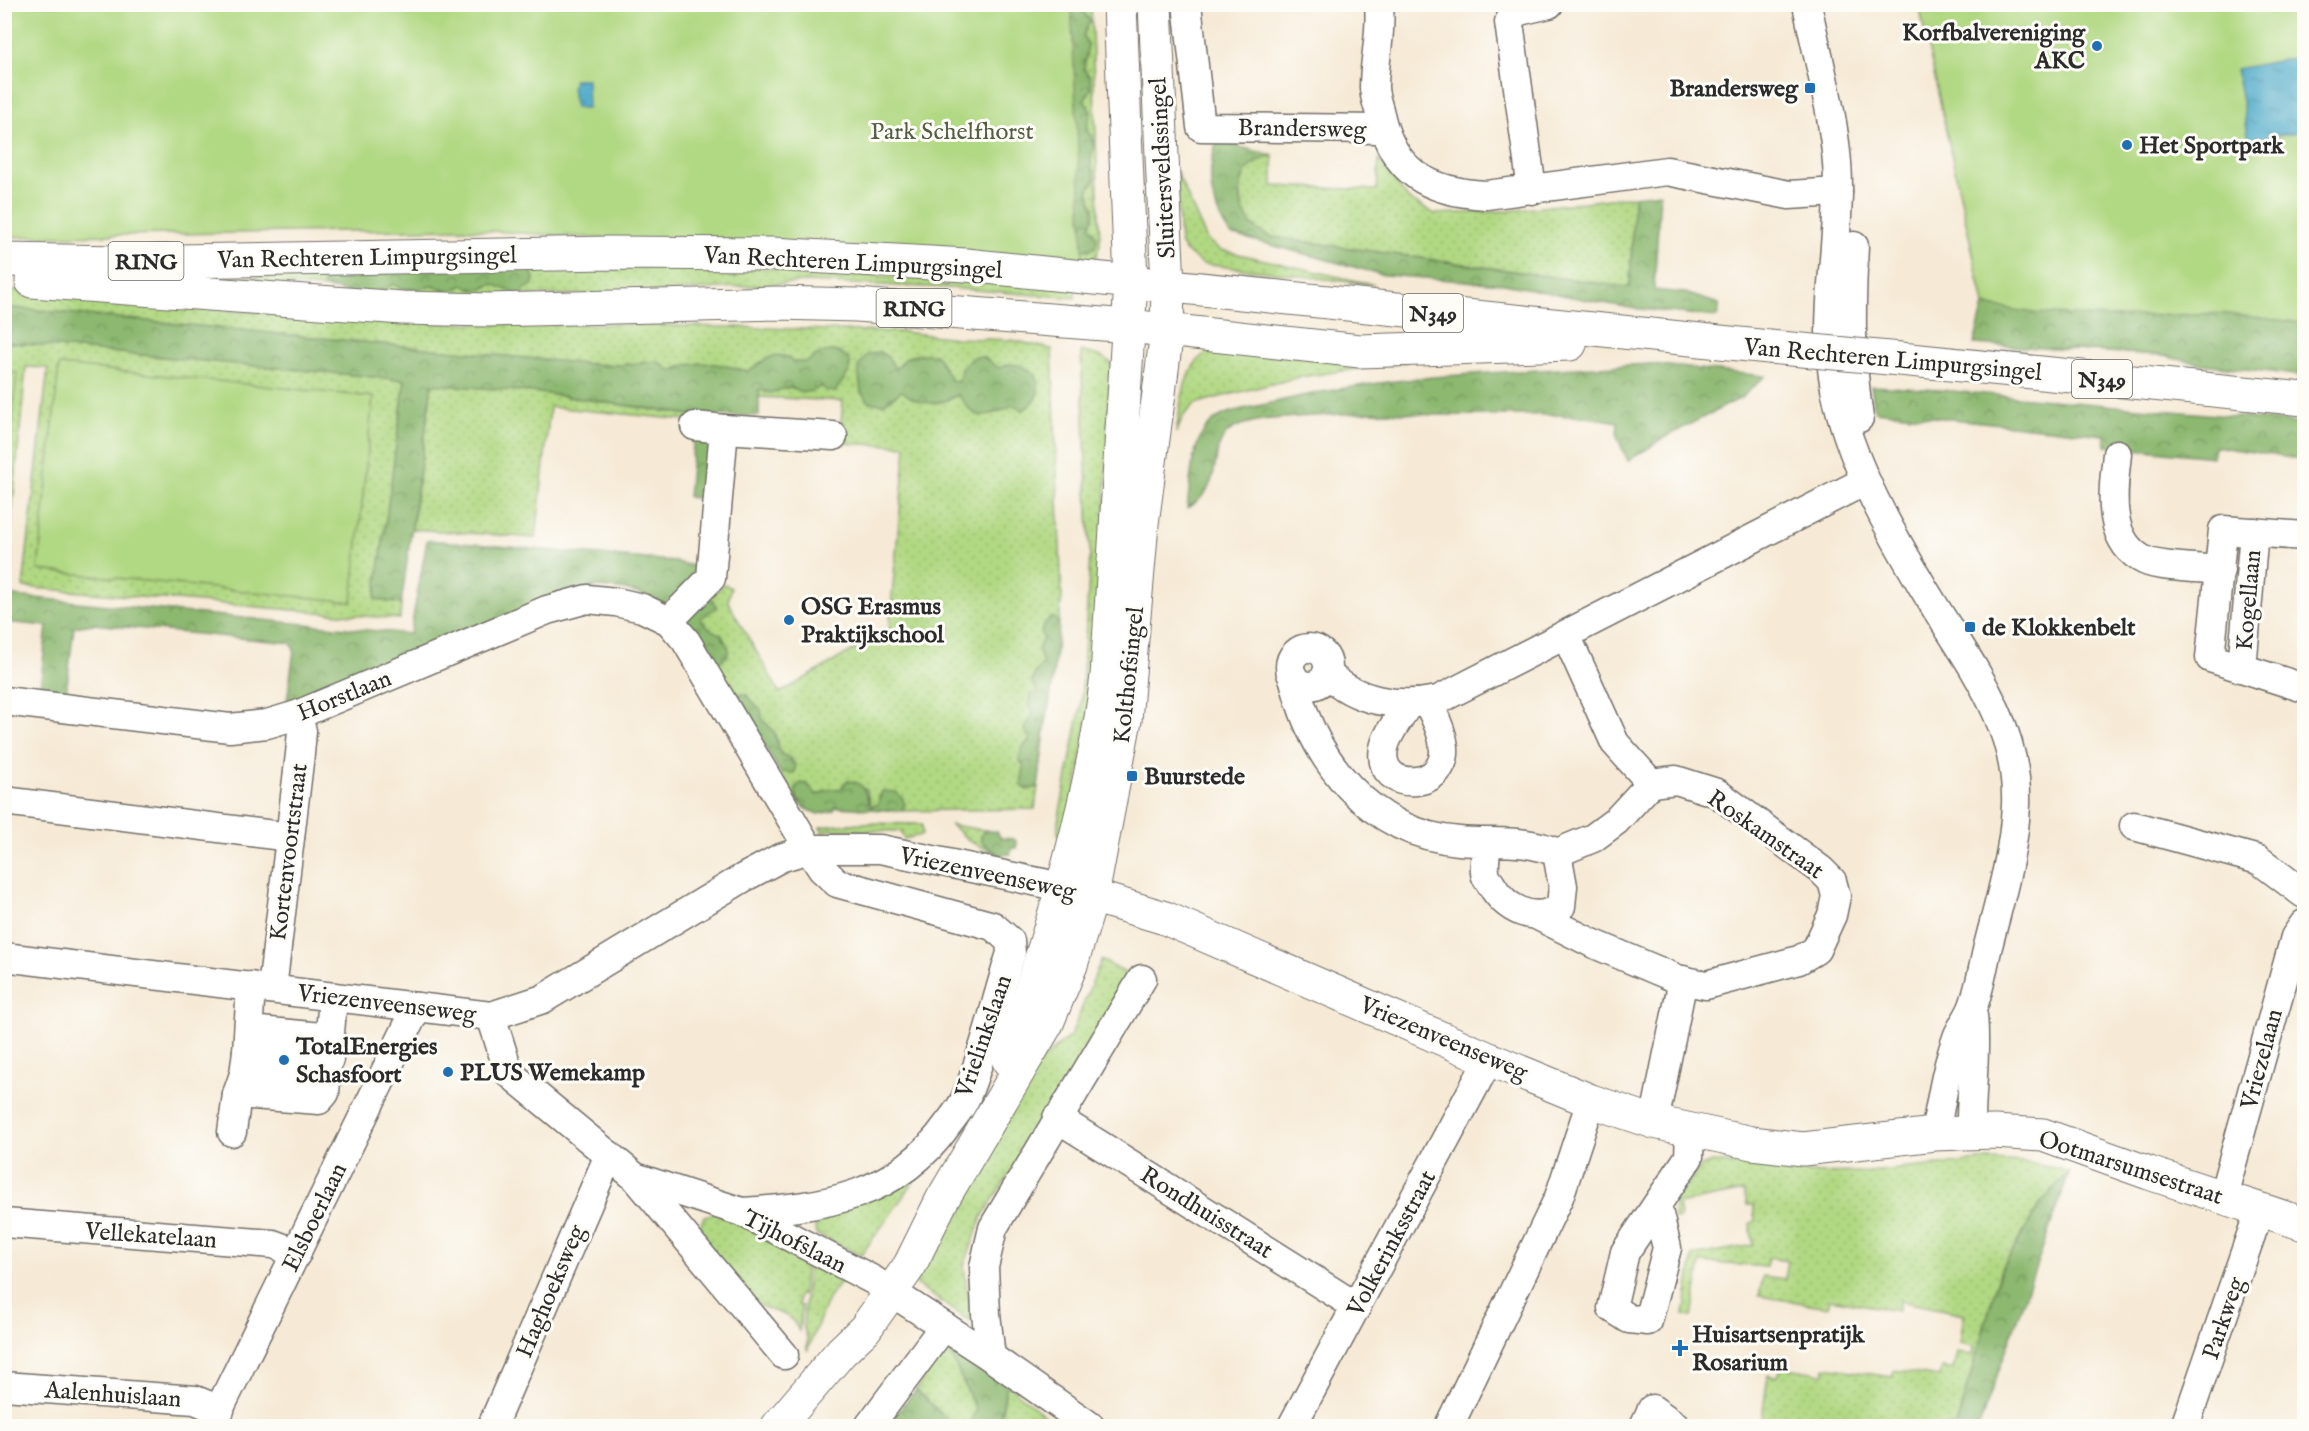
<svg xmlns="http://www.w3.org/2000/svg" width="2309" height="1431" viewBox="0 0 2309 1431" font-family="'IM FELL English',serif">
<defs>
<pattern id="grass-dots" width="8" height="8" patternUnits="userSpaceOnUse" patternTransform="scale(1.5)"><rect width="8" height="8" fill="#b1d882"/><path d="M2 2h.1M6 6h.1" fill="none" stroke="#98ba70" stroke-width="1.8" stroke-linecap="round"/></pattern>
<pattern id="forest-crowns" width="20" height="18" patternUnits="userSpaceOnUse" patternTransform="scale(1.5)"><rect width="20" height="18" fill="#8cb870"/><path d="M2 6a3 3 0 1 1 6 0M12 15a3 3 0 1 1 6 0" fill="none" stroke="#73965c"/></pattern>
<pattern id="water-ripples" width="26" height="14" patternUnits="userSpaceOnUse" patternTransform="scale(1.5)"><rect width="26" height="14" fill="#47a7c7"/><path d="M2 4q2-2 4 0t4 0M15 11q2-2 4 0t4 0" fill="none" stroke="#3b88a2"/></pattern>
</defs>
<rect width="100%" height="100%" fill="#fdfcf7"/>
<filter id="ink" filterUnits="userSpaceOnUse"><feTurbulence type="fractalNoise" baseFrequency=".0167" numOctaves="2"/><feDisplacementMap in="SourceGraphic" scale="12" xChannelSelector="R" yChannelSelector="G"/><feConvolveMatrix kernelMatrix="1 2 1 2 8 2 1 2 1" color-interpolation-filters="sRGB"/></filter>
<filter id="wash" filterUnits="userSpaceOnUse"><feTurbulence type="fractalNoise" baseFrequency=".008" numOctaves="4" result="noise"/><feDisplacementMap in="SourceGraphic" scale="24" xChannelSelector="R" yChannelSelector="G"/><feGaussianBlur stdDeviation="1.35" result="paint"/><feColorMatrix in="noise" values="0 0 0 0 0 0 0 0 0 0 0 0 0 0 0 0 0 1.4 0 .05"/><feComposite in="paint" operator="in"/></filter>
<g filter="url(#wash)">
<rect width="100%" height="100%" fill="#f6ead6"/>
<g fill="url(#grass-dots)" stroke="#6e8256" stroke-width="1.5">
<polygon points="1067,5 1091,5 1100,244 1096,257 1079,265"/>
<path d="M1273,155V186L1377,190L1379,159L1408,199L1435,214L1508,211L1634,196L1630,288L1272,237C1265,234 1257,231 1252,225C1238,209 1235,179 1252,165C1258,160 1267,158 1273,155Z"/>
<polygon points="1176,170 1207,240 1221,250 1375,285 1203,264 1185,251 1180,243"/>
<polygon points="730,266 1076,288 1075,298 950,288 805,282 636,294 414,296 207,278"/>
<polygon points="4,289 234,311 435,323 620,324 903,332 957,338 1012,340 1052,349 1062,597 1035,809 901,811 904,805 879,797 878,804 871,807 866,789 823,792 817,795 807,784 796,787 799,804 707,649 684,618 721,587 725,584 731,588 728,602 780,693 889,629 906,446 839,443 843,401 758,397 760,377 566,362 5,307"/>
<polygon points="5,342 406,380 375,599 401,604 400,619 23,587 48,368 26,367 5,587"/>
<polygon points="1081,351 1102,357 1111,363 1099,653 1068,835 1058,834 1058,822 1081,705 1088,591 1090,555"/>
<path d="M1207,352L1407,362L1300,377L1216,398L1195,404L1184,415L1176,433C1181,404 1182,369 1207,352Z"/>
<polygon points="432,384 535,392 722,420 697,421 550,407 536,538 412,529"/>
<polygon points="859,823 922,824 922,835 904,839 901,831 826,830 824,836 820,827"/>
<polygon points="951,825 985,830 981,835 982,842 999,855 971,842"/>
<polygon points="1101,960 1133,977 982,1217 964,1266 971,1322 917,1285 916,1276 1037,1064 1071,1035"/>
<polygon points="1990,1160 2023,1162 2070,1171 2040,1204 2000,1272 1956,1426 1761,1426 1768,1375 1776,1377 1782,1367 1824,1374 1825,1367 1892,1377 1894,1370 1940,1377 1942,1368 1953,1369 1957,1353 1973,1355 1974,1346 1960,1343 1964,1314 1900,1301 1898,1311 1830,1299 1828,1307 1759,1296 1763,1276 1785,1279 1788,1261 1768,1258 1766,1267 1701,1262 1692,1317 1684,1315 1693,1256 1753,1245 1750,1224 1755,1221 1753,1205 1747,1205 1744,1191 1678,1204 1680,1218 1674,1219 1674,1201 1701,1166 1713,1162 1812,1173 1869,1172"/>
<polygon points="920,1173 861,1255 816,1234 813,1212"/>
<path d="M715,1213L806,1255L803,1295H799L798,1305L802,1306L799,1331C787,1307 775,1316 758,1304C743,1294 712,1248 698,1232L704,1216Z"/>
<polygon points="809,1257 845,1275 828,1299 807,1351 807,1337 803,1327"/>
<polygon points="946,1344 976,1410 968,1426 954,1426 916,1390"/>
<polygon points="1007,1384 1057,1426 1006,1426 1001,1416"/>
</g>
<g fill="url(#forest-crowns)" stroke="#5c724e" stroke-width="1.5">
<path d="M1067,5H1086L1081,9L1090,21L1083,36L1088,44L1084,69L1090,77L1091,89L1084,100L1091,112L1086,130C1101,146 1090,149 1091,163C1092,169 1094,173 1095,179L1088,191C1092,203 1098,212 1090,225L1097,238L1095,247L1090,250L1081,249Z"/>
<path d="M1223,143L1273,155C1267,158 1258,160 1252,165C1235,179 1238,209 1252,225C1257,231 1265,234 1272,237L1618,286L1630,287L1634,196L1660,193L1654,290L1685,293L1719,304L1717,317L1630,308L1504,284L1384,275L1230,234C1210,205 1206,178 1216,144Z"/>
<path d="M529,266L534,278L533,284L518,294L492,284C481,291 475,292 463,285C451,292 446,293 434,286C420,289 406,292 393,284C370,302 349,294 323,285L322,275Z"/>
<polygon points="1984,305 2035,313 2110,317 2221,313 2304,323 2304,376 2202,364 2158,355 1974,344"/>
<path d="M4,307L609,366L657,361L671,371C697,358 721,364 748,371C763,362 777,346 793,362H807C820,350 839,345 850,362L849,372L835,392L827,391L821,386C811,394 800,394 790,387L770,393L759,389V416L693,415L535,392L432,384L401,604L375,599L405,380L5,342Z"/>
<path d="M879,352L888,357L895,368C902,366 901,362 906,358C914,353 927,354 936,354L951,380L959,382L961,369L974,357H983L999,368C1013,361 1025,365 1036,375C1041,391 1038,401 1023,410L1012,405C1005,411 1003,410 994,413C973,420 971,411 958,395C939,406 918,406 902,391L883,404L869,402L861,392L858,367L867,355Z"/>
<path d="M1651,364L1765,376L1741,398L1667,436L1628,461L1617,437L1618,422C1561,410 1503,417 1445,415C1422,415 1400,412 1377,412C1349,413 1322,416 1295,417C1276,419 1253,419 1236,427C1203,442 1230,486 1187,508C1191,482 1190,440 1212,422C1226,410 1250,408 1267,404C1392,372 1523,372 1651,364Z"/>
<polygon points="1871,386 1941,390 2304,423 2304,460 2214,446 2212,457 2106,446 2105,435 1875,411"/>
<polygon points="694,435 712,437 705,499 688,497"/>
<path d="M427,540L671,561L698,567L669,606C644,593 623,588 596,587L286,708L294,650L291,643L93,624L74,627L65,701L39,698L47,626L5,622L4,595L410,634Z"/>
<path d="M712,599L717,607L701,618C703,625 715,633 721,634L729,649L727,656L716,664L684,618L705,600Z"/>
<path d="M1050,618H1055L1059,626L1049,708C1044,716 1041,772 1038,787L1027,790L1021,785L1024,767L1019,759L1023,747L1030,740L1025,730L1033,712L1029,706L1031,696L1037,691L1032,683L1035,673L1043,663L1038,649L1043,638C1039,629 1043,625 1050,618Z"/>
<polygon points="746,694 761,710 762,719 774,732 781,754 790,758 796,766 794,773 780,772 734,695"/>
<path d="M847,781C866,781 864,794 871,807L878,804L882,791L896,792L902,798L905,805L901,811L836,807L833,811L818,814C805,809 794,803 796,787L801,783L807,784L817,795L831,789L840,790Z"/>
<polygon points="985,830 997,832 1001,838 1014,839 1017,843 1016,848 1011,848 1010,854 999,855 982,842 981,835"/>
<polygon points="2070,1171 1979,1426 1956,1426 2000,1272 2040,1204"/>
<polygon points="946,1344 1007,1384 1001,1415 1006,1426 955,1426 968,1426 976,1410"/>
<polygon points="916,1390 954,1426 886,1426"/>
</g>
<g fill="#b1d882" stroke="#6e8256" stroke-width="1.5">
<polygon points="4,5 1071,5 1084,271 461,229 5,237"/>
<polygon points="1919,5 2304,5 2304,323 2221,313 2110,317 2035,313 1984,305"/>
<polygon points="59,365 373,397 352,602 38,570"/>
<polygon points="5,372 17,373 5,499 4,372"/>
</g>
<g fill="url(#water-ripples)" stroke="#396979" stroke-width="1.5">
<polygon points="2298,57 2304,85 2304,131 2249,140 2236,69"/>
<polygon points="574,79 587,79 588,108 575,108 572,87"/>
</g>
</g>
<g filter="url(#ink)">
<g fill="none" stroke-linecap="round" stroke-linejoin="round">
<defs>
<g id="minor">
<polyline points="1187,4 1201,127 1383,129"/>
<path d="M1379,4C1382,33 1374,59 1374,87C1374,96 1378,105 1380,114C1393,172 1428,192 1486,195L1667,171L1789,195L1838,192"/>
<path d="M1807,4C1819,66 1839,130 1838,192C1837,263 1820,336 1839,406C1856,472 1890,531 1924,589C1965,658 2019,721 2016,805C2014,853 2000,899 1988,946C1983,966 1980,989 1972,1009C1968,1018 1962,1026 1958,1035C1946,1067 1941,1102 1935,1134"/>
<polyline points="1532,190 1509,22 1515,12 1549,4"/>
<path d="M1854,246C1851,304 1850,360 1859,418"/>
<polyline points="724,429 833,436"/>
<path d="M2117,454C2113,491 2105,542 2146,561C2159,567 2203,568 2220,570"/>
<polyline points="2304,536 2223,530 2210,658 2304,688"/>
<polyline points="669,621 711,578 724,429 695,426"/>
<circle cx="1309" cy="667" r="19"/>
<polyline points="2242,668 2254,532"/>
<path d="M1327,673C1356,702 1399,708 1438,700L1865,481"/>
<path d="M1293,676C1312,760 1369,833 1459,841C1493,844 1526,838 1557,853L1563,886L1561,906C1536,926 1505,909 1491,884C1488,880 1485,876 1485,872C1484,863 1486,852 1487,843"/>
<path d="M4,701L230,728L267,724L297,715L547,610L587,599L616,602L642,608L669,621L686,641L809,849L822,869L837,883L993,926L1010,941L1011,953C996,1000 985,1051 966,1097C962,1107 954,1116 948,1124C897,1197 824,1207 742,1212"/>
<path d="M1408,704C1401,717 1387,733 1384,748C1375,795 1454,792 1443,741C1441,728 1433,714 1428,702"/>
<polyline points="4,801 290,837"/>
<polyline points="2134,826 2259,860 2304,894"/>
<polyline points="1557,853 1593,838 1616,821 1651,783 1615,743 1566,635"/>
<polyline points="1536,915 1592,943 1680,980 1706,985 1799,960 1816,950 1832,915 1836,896 1832,881 1821,870 1717,793 1676,780 1651,783"/>
<polyline points="4,957 491,1016 543,999 743,878 780,858 809,849 880,849 1062,887"/>
<polyline points="272,989 300,754 302,731 297,715"/>
<polyline points="491,1016 509,1073 635,1177 742,1212 873,1280 991,1357 1090,1426"/>
<polyline points="250,1030 331,1038"/>
<polyline points="247,1051 329,1059"/>
<polyline points="244,1074 314,1080"/>
<polyline points="237,1094 319,1100 325,1093 333,997"/>
<polyline points="1057,1118 1357,1307"/>
<polyline points="1654,1122 1683,980"/>
<polyline points="232,1132 237,1094 244,1074 247,1051 251,986"/>
<path d="M1971,1132C1970,1093 1977,1054 1973,1016"/>
<polyline points="637,1179 784,1355"/>
<polyline points="2223,1196 2295,937 2304,924"/>
<polyline points="1657,1206 1667,1248 1648,1321 1629,1319 1612,1308 1625,1252 1689,1157 1690,1131"/>
<polyline points="4,1223 273,1244 297,1253"/>
<polyline points="991,1357 986,1314 984,1267 993,1228 1142,979"/>
<polyline points="4,1386 195,1400 220,1410"/>
<polyline points="211,1426 417,1007"/>
<polyline points="492,1426 609,1155"/>
<polyline points="869,1426 944,1326"/>
<polyline points="1292,1426 1489,1059"/>
<polyline points="1449,1426 1559,1197 1591,1101"/>
<polyline points="1644,1426 1652,1409 1676,1426"/>
<polyline points="2185,1426 2260,1209"/>
</g>
<g id="major">
<polyline points="4,260 121,262 609,253 772,254 966,265 1769,347"/>
<polyline points="32,281 402,308 489,310 778,303 857,305 1129,326 1360,351 1570,344"/>
<polyline points="1900,359 2304,399"/>
<polyline points="1062,887 1165,918 1489,1059 1591,1101 1654,1122 1752,1143 1803,1149 1935,1134 1994,1132 2043,1135 2149,1173 2304,1224"/>
<path d="M1009,1061C1049,934 1091,808 1107,676L1131,282L1120,4"/>
<polyline points="778,1426 841,1352 865,1329 910,1265 942,1200 1047,1023 1071,965 1092,896 1125,720 1142,524 1167,331 1168,286 1155,4"/>
</g>
</defs>
<use href="#minor" stroke="#726e67" stroke-width="31"/>
<use href="#major" stroke="#726e67" stroke-width="35"/>
<use href="#minor" stroke="#fff" stroke-width="28"/>
<use href="#major" stroke="#fff" stroke-width="33"/>
<defs>
<polyline id="major-bridge" points="1769,347 1900,359"/>
</defs>
<use href="#major-bridge" stroke="#726e67" stroke-width="35" stroke-linecap="butt"/>
<use href="#major-bridge" stroke="#fff" stroke-width="33"/>
</g>
</g>
<g fill="#1f6fb2" stroke="#fdfcf7" stroke-width="2">
<circle cx="2097" cy="46" r="6"/>
<rect x="1804" y="82" width="12" height="12" rx="3"/>
<circle cx="2127" cy="145" r="6"/>
<circle cx="789" cy="620" r="6"/>
<rect x="1964" y="621" width="12" height="12" rx="3"/>
<rect x="1126" y="770" width="12" height="12" rx="3"/>
<circle cx="284" cy="1060" r="6"/>
<circle cx="448" cy="1072" r="6"/>
<path d="M1677 1339h6v6h6v6h-6v6h-6v-6h-6v-6h6z"/>
</g>
<g text-anchor="middle" stroke-width="6" stroke-linejoin="round" paint-order="stroke">
<g fill="#fdfcf7" stroke="#6a6a68" stroke-width="1.5">
<rect x="108.5" y="242" width="75" height="38" rx="4.5"/>
<rect x="876.5" y="289" width="75" height="38" rx="4.5"/>
<rect x="1403" y="294" width="60" height="38" rx="4.5"/>
<rect x="2072" y="360" width="60" height="38" rx="4.5"/>
</g>
<g font-size="22" font-weight="bold" fill="#2b2b2b">
<text x="146" y="269">RING</text>
<text x="914" y="316">RING</text>
<text x="1433" y="321">N349</text>
<text x="2102" y="387">N349</text>
</g>
<g font-size="24" font-weight="bold" fill="#2b2b2b" stroke="#fdfcf7" text-anchor="start">
<text x="2085" y="40" text-anchor="end">Korfbalvereniging<tspan x="2085" dy="28">AKC</tspan></text>
<text x="1798" y="96" text-anchor="end">Brandersweg</text>
<text x="2139" y="153">Het Sportpark</text>
<text x="801" y="614">OSG Erasmus<tspan x="801" dy="28">Praktijkschool</tspan></text>
<text x="1982" y="635">de Klokkenbelt</text>
<text x="1144" y="784">Buurstede</text>
<text x="296" y="1054">TotalEnergies<tspan x="296" dy="28">Schasfoort</tspan></text>
<text x="460" y="1080">PLUS Wemekamp</text>
<text x="1692" y="1342">Huisartsenpratijk<tspan x="1692" dy="28">Rosarium</tspan></text>
</g>
<g font-size="24" fill="#2b2b2b" stroke="#fdfcf7">
<text transform="translate(1302 128) rotate(1)" y="8">Brandersweg</text>
<text transform="translate(1162 168) rotate(-93)" y="8">Sluitersveldssingel</text>
<text transform="translate(367 257) rotate(-1)" y="8">Van Rechteren Limpurgsingel</text>
<text transform="translate(853 262) rotate(3)" y="8">Van Rechteren Limpurgsingel</text>
<text transform="translate(1893 359) rotate(5)" y="8">Van Rechteren Limpurgsingel</text>
<text transform="translate(2248 600) rotate(-85)" y="8">Kogellaan</text>
<text transform="translate(1128 675) rotate(-84)" y="8">Kolthofsingel</text>
<text transform="translate(344 695) rotate(-22)" y="8">Horstlaan</text>
<text transform="translate(1766 834) rotate(35)" y="8">Roskamstraat</text>
<text transform="translate(288 852) rotate(-83)" y="8">Kortenvoortstraat</text>
<text transform="translate(988 873) rotate(12)" y="8">Vriezenveenseweg</text>
<text transform="translate(387 1003) rotate(7)" y="8">Vriezenveenseweg</text>
<text transform="translate(983 1036) rotate(-71)" y="8">Vrielinkslaan</text>
<text transform="translate(1444 1038) rotate(23)" y="8">Vriezenveenseweg</text>
<text transform="translate(2261 1059) rotate(-75)" y="8">Vriezelaan</text>
<text transform="translate(2131 1167) rotate(18)" y="8">Ootmarsumsestraat</text>
<text transform="translate(1207 1212) rotate(32)" y="8">Rondhuisstraat</text>
<text transform="translate(314 1217) rotate(-64)" y="8">Elsboerlaan</text>
<text transform="translate(151 1235) rotate(4)" y="8">Vellekatelaan</text>
<text transform="translate(795 1241) rotate(27)" y="8">Tijhofslaan</text>
<text transform="translate(1391 1243) rotate(-62)" y="8">Volkerinksstraat</text>
<text transform="translate(550 1291) rotate(-67)" y="8">Haghoeksweg</text>
<text transform="translate(2223 1318) rotate(-71)" y="8">Parkweg</text>
<text transform="translate(113 1394) rotate(4)" y="8">Aalenhuislaan</text>
</g>
<g font-size="24" fill="#535f45" stroke="#fdfcf7">
<text x="952" y="139">Park Schelfhorst</text>
</g>
</g>
<rect width="2309" height="1431" fill="none" stroke="#fdfcf7" stroke-width="24"/>
</svg>
